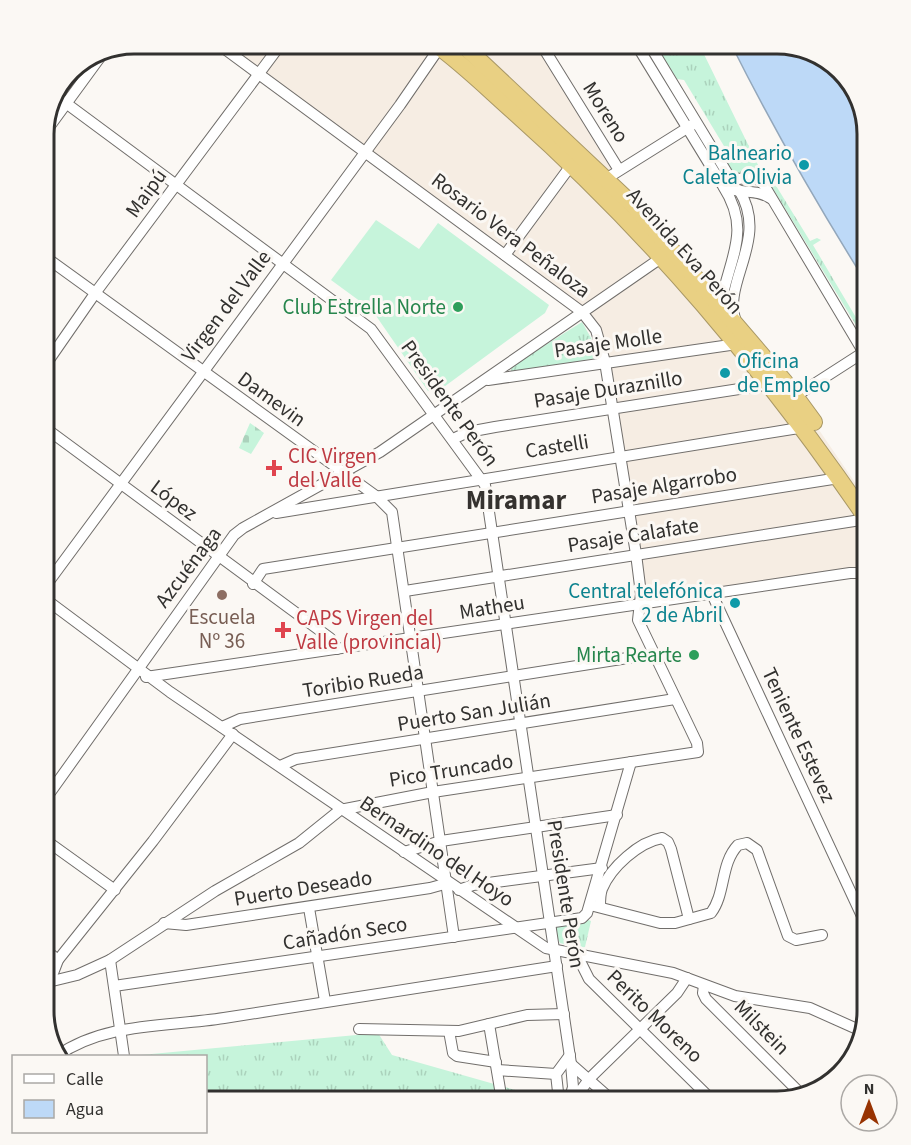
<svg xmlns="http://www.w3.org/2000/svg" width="911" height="1145" viewBox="0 0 911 1145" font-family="'Source Sans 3',sans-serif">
<defs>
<pattern id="grass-tufts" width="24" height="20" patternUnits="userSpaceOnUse" patternTransform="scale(1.5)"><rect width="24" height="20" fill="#c6f4db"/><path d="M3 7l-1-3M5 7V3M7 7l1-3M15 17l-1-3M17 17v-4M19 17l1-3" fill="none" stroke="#abd2bc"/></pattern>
<pattern id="cemetery-stones" width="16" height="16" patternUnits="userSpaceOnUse" patternTransform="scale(1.5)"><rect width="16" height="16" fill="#c6f4db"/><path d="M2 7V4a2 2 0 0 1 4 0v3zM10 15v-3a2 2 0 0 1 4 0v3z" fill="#abd2bc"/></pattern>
</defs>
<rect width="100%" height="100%" fill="#fbf8f4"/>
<polygon fill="#f6ede3" points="218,44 541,44 619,170 606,178 795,395 867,500 867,573 640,603 621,455 592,322"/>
<g fill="url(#grass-tufts)">
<polygon points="655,44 699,44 759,167 767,171 810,241 817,238 821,240 813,245 867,336 862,335 763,172 758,170 741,174 732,171 728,164 730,156 684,80 677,79"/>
<polygon points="582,322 595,345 596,358 515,373 511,371 512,366"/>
<polygon points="583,918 591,921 585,947 578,948 560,943 550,923"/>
<polygon points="378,1033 392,1055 554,1101 206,1101 206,1056 130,1056"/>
</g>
<polygon fill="url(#cemetery-stones)" points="250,423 264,433 251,454 239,448"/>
<polygon fill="#c6f4db" points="376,220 419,249 438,223 549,305 545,313 437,392 428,391 372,310 331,280"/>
<path fill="#bdd9f7" stroke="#93a7bb" stroke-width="1.5" d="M731,44H782L822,56L852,84L867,134V284C818,206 772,126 731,44Z"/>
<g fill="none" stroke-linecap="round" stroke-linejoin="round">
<defs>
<g id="minor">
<polyline points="541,44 619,170"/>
<path d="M636,44L721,183C737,197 754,187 770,198"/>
<polyline points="649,44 729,176 738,179 756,177 764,185 867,358"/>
<polyline points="59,98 371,329 485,485 571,1064 573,1087 569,1101"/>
<polyline points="44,134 101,56"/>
<polyline points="601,182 692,125"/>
<polyline points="505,255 572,164"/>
<polyline points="44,256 376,496 392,512 454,937"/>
<path d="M720,308C728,259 753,232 723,186"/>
<path d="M736,322C721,282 770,240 739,190"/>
<polyline points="44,367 96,292 281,44"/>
<polyline points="488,380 737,344"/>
<polyline points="791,399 864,352"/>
<polyline points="44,427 330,638 337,649"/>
<polyline points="453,439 468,432 495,427 771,384"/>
<polyline points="864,494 867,491"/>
<polyline points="276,513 805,427"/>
<polyline points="253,584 263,569 839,478"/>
<polyline points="44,588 400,105 442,44"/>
<polyline points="405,591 867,519"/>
<polyline points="711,592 867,927"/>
<polyline points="44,598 170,692 546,948 673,973 735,996 810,1008 857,1029"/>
<polyline points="146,677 850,573 867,573"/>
<polyline points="867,679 864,665 867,653"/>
<polyline points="222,727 240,719 653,654"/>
<polyline points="280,766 296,759 675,699"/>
<polyline points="44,801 234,535 243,528 380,452 661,258"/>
<polyline points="44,839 115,890"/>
<polyline points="404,852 441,841 617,815"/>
<polyline points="459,890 473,885 602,868"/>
<path d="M590,905L660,923H675L711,913C726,893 720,864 738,845L747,843L757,850L788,936L796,940L822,935"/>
<path d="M600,907C600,901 600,894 602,889C611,867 639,842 662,838L668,842L671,849L689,919"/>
<polyline points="309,908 325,1001"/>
<polyline points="164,923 186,925 430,888 448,883"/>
<polyline points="44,949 58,960"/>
<polyline points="576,953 589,979 713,1101"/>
<polyline points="110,960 124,1056"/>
<polyline points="50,981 58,960 153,841 233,734"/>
<polyline points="44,983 77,975 110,960 215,891 299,843 340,810 433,792 698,752 697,743 638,620 641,594 636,554 605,362 596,330 582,312 218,44"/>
<polyline points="704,985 703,993 706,999 801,1094"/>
<polyline points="114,986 582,918 587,913 631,762"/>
<polyline points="489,1024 502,1101"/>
<polyline points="359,1029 459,1031 527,1015 564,1014"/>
<polyline points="449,1031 453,1053 457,1056 496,1062"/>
<path d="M57,1056C105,1022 168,1027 224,1018C335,1000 446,983 557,966"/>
<polyline points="571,1064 613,1101"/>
<polyline points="497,1070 556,1074"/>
<polyline points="559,1101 556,1074 570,1055"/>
<polyline points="573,1101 590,1078 677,993 687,978"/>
</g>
<g id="highway">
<path d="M435,44C463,64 488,89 514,112C651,234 764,368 867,519"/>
<polyline points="462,44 634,206 784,381 814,422"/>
</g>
</defs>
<use href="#minor" stroke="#716e6b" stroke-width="12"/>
<use href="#highway" stroke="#a99866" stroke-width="18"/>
<use href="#minor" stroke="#fff" stroke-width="10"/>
<use href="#highway" stroke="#e9d083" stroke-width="16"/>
</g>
<g fill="#0f9aa8" stroke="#fbf8f4" stroke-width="2">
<circle cx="804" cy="165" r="6"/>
<circle cx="725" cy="373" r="6"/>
<circle cx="735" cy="603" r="6"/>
</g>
<g fill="#2e9e5b" stroke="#fbf8f4" stroke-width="2">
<circle cx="458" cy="307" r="6"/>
<circle cx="694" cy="655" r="6"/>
</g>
<g fill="#e0444e" stroke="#fbf8f4" stroke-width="2">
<path d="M271 459h6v6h6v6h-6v6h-6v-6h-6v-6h6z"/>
<path d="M280 621h6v6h6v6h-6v6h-6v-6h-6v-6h6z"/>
</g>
<circle fill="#8d6e63" stroke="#fbf8f4" stroke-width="2" cx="222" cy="595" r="6"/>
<g text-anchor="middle" stroke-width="6" stroke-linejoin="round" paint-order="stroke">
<g font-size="21" fill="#32312f" stroke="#fbf8f4">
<text transform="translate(606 112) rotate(58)" y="7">Moreno</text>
<text transform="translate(146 193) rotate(-54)" y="7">Maipú</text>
<text transform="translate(511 235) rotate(37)" y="7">Rosario Vera Peñaloza</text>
<text transform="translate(685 251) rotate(48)" y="7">Avenida Eva Perón</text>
<text transform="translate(226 306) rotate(-53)" y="7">Virgen del Valle</text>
<text transform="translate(608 343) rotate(-8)" y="7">Pasaje Molle</text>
<text transform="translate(608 389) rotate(-9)" y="7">Pasaje Duraznillo</text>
<text transform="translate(272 399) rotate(36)" y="7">Damevin</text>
<text transform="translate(450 403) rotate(54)" y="7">Presidente Perón</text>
<text transform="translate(557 446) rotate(-9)" y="7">Castelli</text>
<text transform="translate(664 485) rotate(-9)" y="7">Pasaje Algarrobo</text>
<text transform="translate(174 500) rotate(37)" y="7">López</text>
<text transform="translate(633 535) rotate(-9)" y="7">Pasaje Calafate</text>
<text transform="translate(188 567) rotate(-53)" y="7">Azcuénaga</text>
<text transform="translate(492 607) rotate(-9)" y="7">Matheu</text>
<text transform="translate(363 681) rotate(-9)" y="7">Toribio Rueda</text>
<text transform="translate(474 712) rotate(-9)" y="7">Puerto San Julián</text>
<text transform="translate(799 735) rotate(65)" y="7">Teniente Estevez</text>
<text transform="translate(451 770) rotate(-9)" y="7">Pico Truncado</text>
<text transform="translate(437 851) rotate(34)" y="7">Bernardino del Hoyo</text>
<text transform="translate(303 888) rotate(-9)" y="7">Puerto Deseado</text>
<text transform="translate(566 894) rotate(81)" y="7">Presidente Perón</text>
<text transform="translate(345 933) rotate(-9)" y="7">Cañadón Seco</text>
<text transform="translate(655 1016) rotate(44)" y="7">Perito Moreno</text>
<text transform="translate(762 1027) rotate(45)" y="7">Milstein</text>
</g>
<g font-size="21" fill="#0d838f" stroke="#fbf8f4" text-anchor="end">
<text x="792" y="160">Balneario<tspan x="792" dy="24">Caleta Olivia</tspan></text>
<text x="737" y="368" text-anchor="start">Oficina<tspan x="737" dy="24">de Empleo</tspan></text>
<text x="723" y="598">Central telefónica<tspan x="723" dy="24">2 de Abril</tspan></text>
</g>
<g font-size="21" fill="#27864d" stroke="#fbf8f4" text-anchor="end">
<text x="446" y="314">Club Estrella Norte</text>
<text x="682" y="662">Mirta Rearte</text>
</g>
<g font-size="21" fill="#be3a42" stroke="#fbf8f4" text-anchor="start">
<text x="288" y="463">CIC Virgen<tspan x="288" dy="24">del Valle</tspan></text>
<text x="296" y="625">CAPS Virgen del<tspan x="296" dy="24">Valle (provincial)</tspan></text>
</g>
<g font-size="21" fill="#785e54" stroke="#fbf8f4">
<text x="222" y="624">Escuela<tspan x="222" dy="24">Nº 36</tspan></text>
</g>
<g font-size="27" font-weight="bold" fill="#35322f" stroke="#fbf8f4">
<text x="516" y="509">Miramar</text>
</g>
</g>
<path d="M0 0H911V1145H0ZM134 54H777A80 80 0 0 1 857 134V1011A80 80 0 0 1 777 1091H134A80 80 0 0 1 54 1011V134A80 80 0 0 1 134 54Z" fill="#fbf8f4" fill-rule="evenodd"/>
<path fill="none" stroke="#32312f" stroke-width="3" d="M134 54H777A80 80 0 0 1 857 134V1011A80 80 0 0 1 777 1091H134A80 80 0 0 1 54 1011V134A80 80 0 0 1 134 54Z"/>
<rect x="12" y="1055" width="195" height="78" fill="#fbf8f4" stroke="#aba8a5" stroke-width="1.5"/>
<rect x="24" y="1074" width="30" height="9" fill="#ffffff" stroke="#aba8a5" stroke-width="1.5"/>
<text x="66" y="1085" font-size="18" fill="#32312f">Calle</text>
<rect x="24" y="1100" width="30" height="18" fill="#bdd9f7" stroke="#aba8a5" stroke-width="1.5"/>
<text x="66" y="1115" font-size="18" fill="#32312f">Agua</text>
<g transform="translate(869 1103)"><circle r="28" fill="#fbf8f4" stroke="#aba8a5" stroke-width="1.5"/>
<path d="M0-4.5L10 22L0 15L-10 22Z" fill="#983302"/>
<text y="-9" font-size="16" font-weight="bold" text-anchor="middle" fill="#32312f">N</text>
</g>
</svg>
